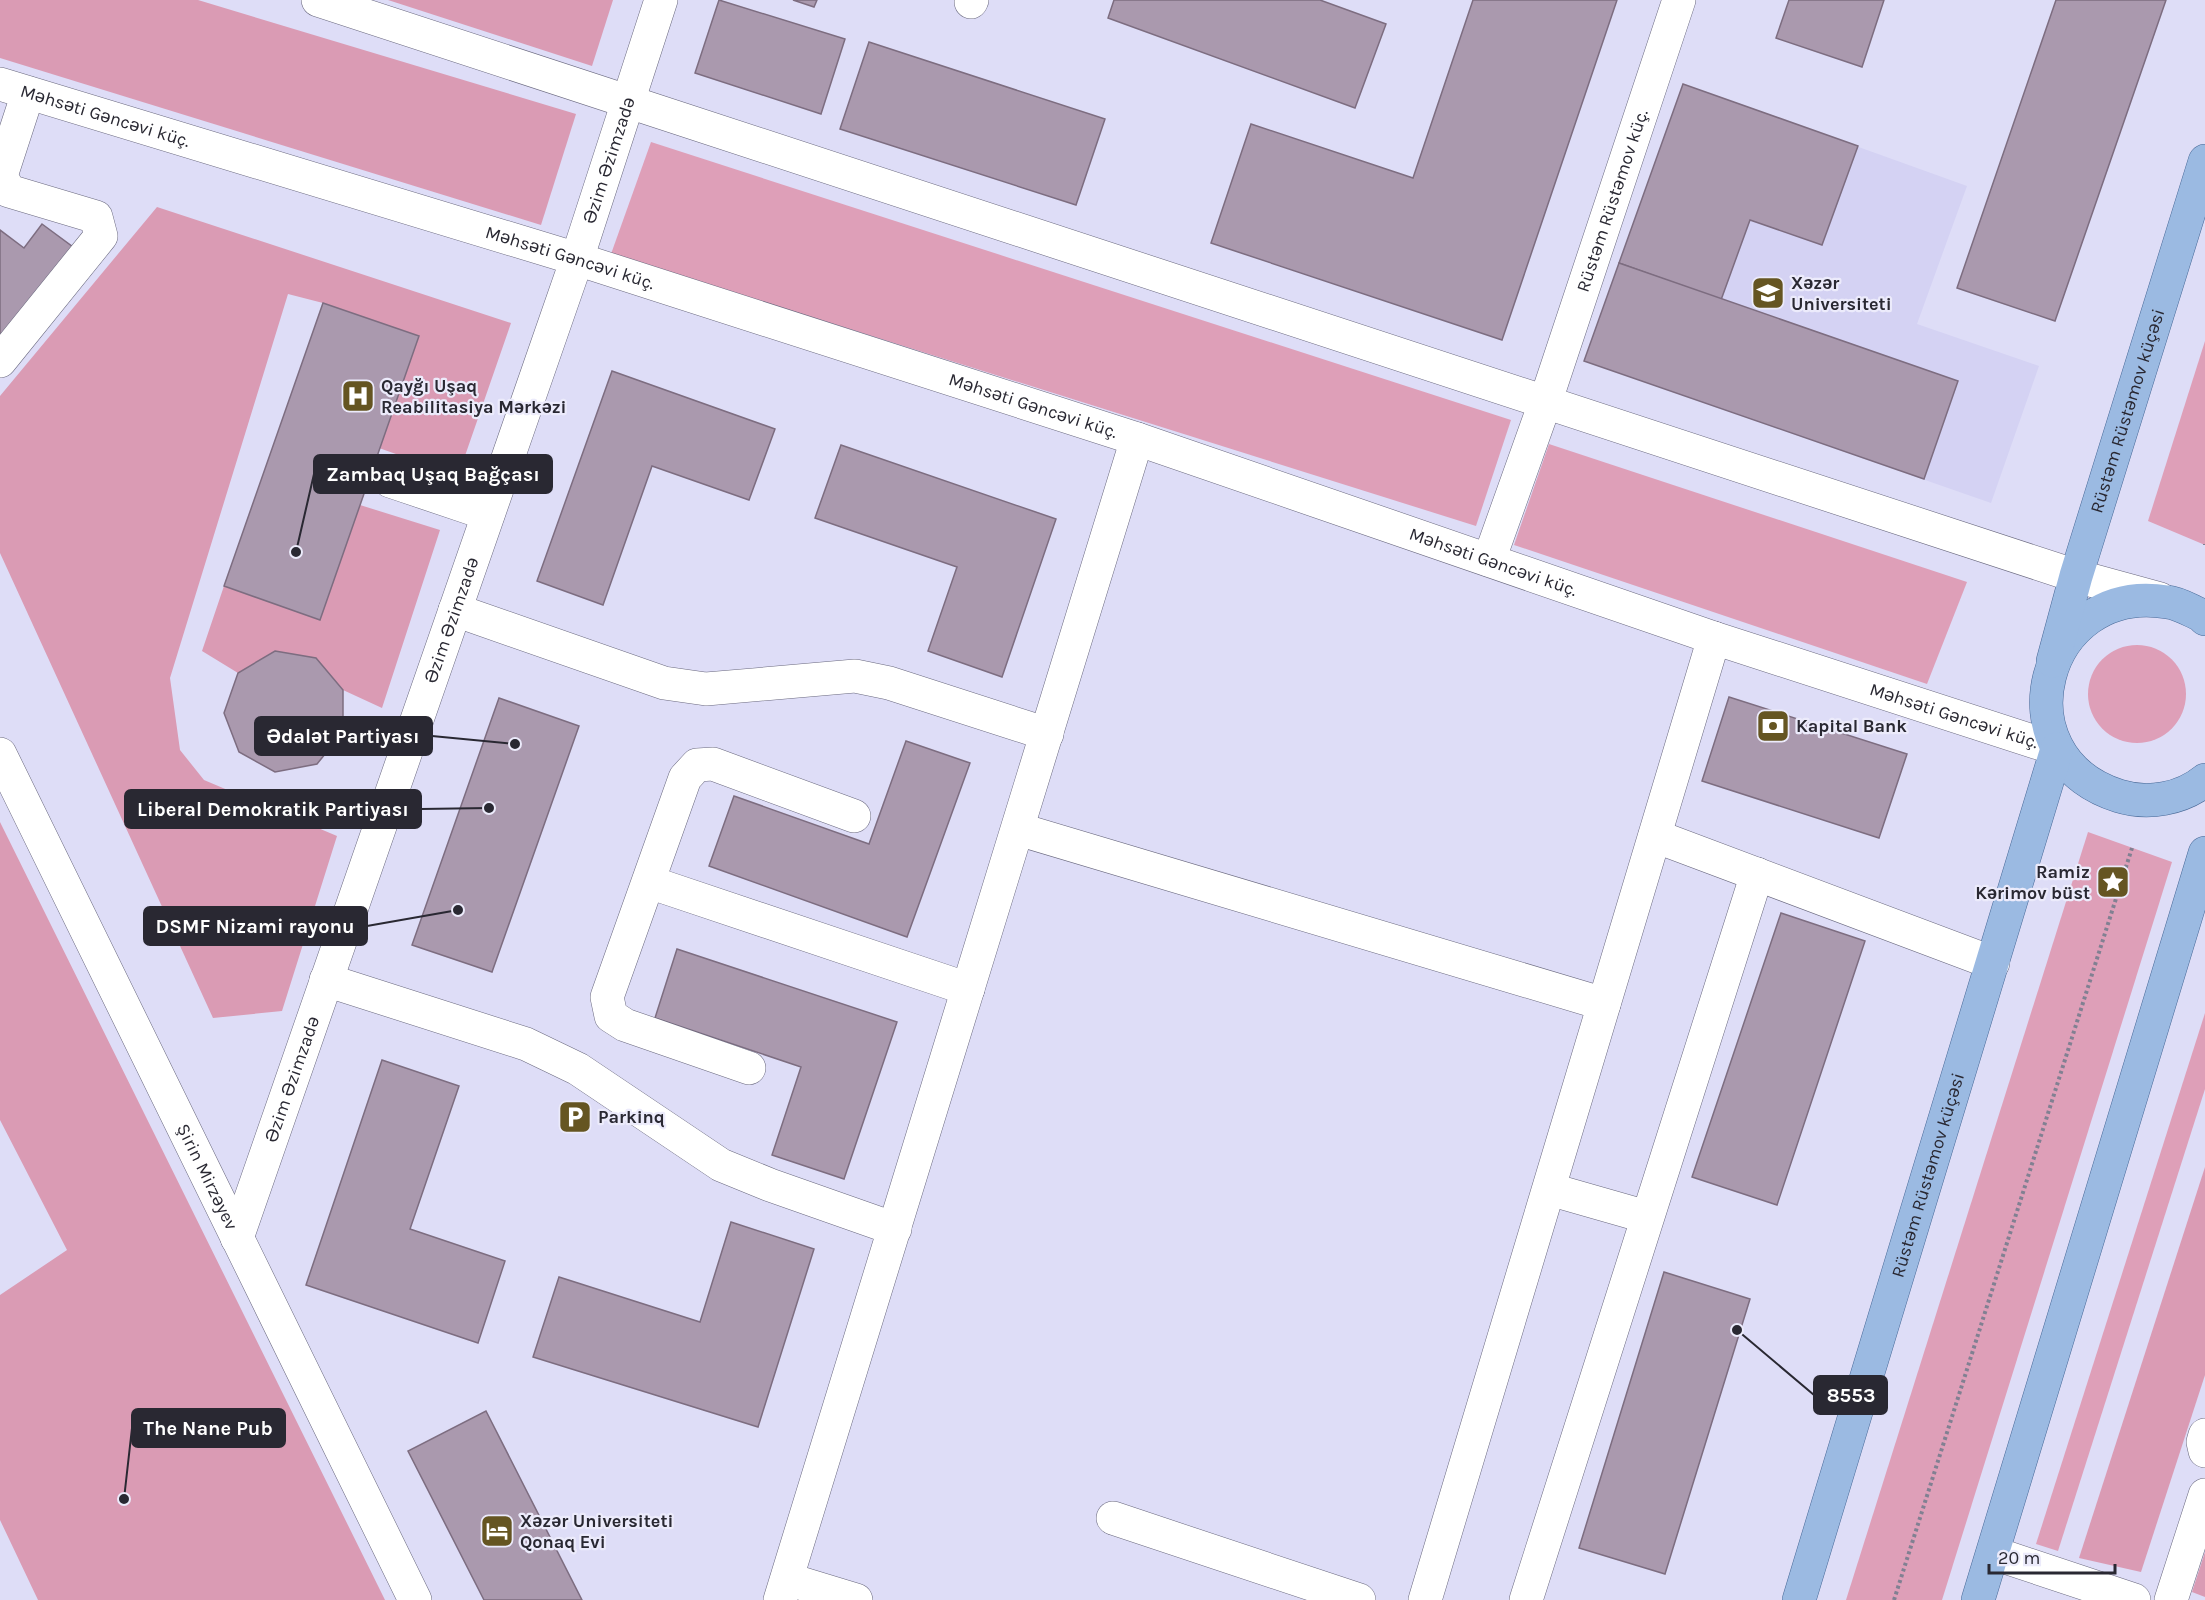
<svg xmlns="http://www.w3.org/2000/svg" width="2205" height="1600" viewBox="0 0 2205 1600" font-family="Karla,sans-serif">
<rect width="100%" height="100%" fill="#deddf7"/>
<polygon fill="#d4d2f3" points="1683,84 1967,186 1917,324 2039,366 1991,503 1584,361"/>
<g fill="#de9fb8">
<polygon points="651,142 1511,420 1476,526 611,254"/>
<polygon points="2205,341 2205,545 2148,521"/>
<polygon points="1549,444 1967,582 1927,684 1514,545"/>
<circle cx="2137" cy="694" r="49"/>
<polygon points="2088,832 2172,862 1942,1600 1846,1600"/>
<polygon points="2205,1013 2205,1089 2058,1551 2036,1544"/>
</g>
<g fill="#da9bb4">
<polygon points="0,0 198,0 576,114 541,225 0,58"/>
<polygon points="388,0 613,0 592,66"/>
<polygon points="157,207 511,323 458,476 379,448 419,336 323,303 288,294 170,678 180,750 204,780 337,836 282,1011 213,1018 0,553 0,396"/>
<polygon points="360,505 440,530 382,708 343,690 315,658 275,651 238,673 202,651 224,586 320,619"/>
<polygon points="0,822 385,1600 38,1600 0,1520 0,1295 67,1250 0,1120"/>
<polygon points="2205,1167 2205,1375 2141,1572 2079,1558"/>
<polygon points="2205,1552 2205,1597 2192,1592"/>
</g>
<g fill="#aa99ae" stroke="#7d6d80" stroke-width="1.5">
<polygon points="719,0 845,39 821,114 695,73"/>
<polygon points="793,0 817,0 814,7"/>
<polygon points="1114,0 1320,0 1386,24 1355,108 1108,18"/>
<polygon points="1473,0 1617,0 1502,340 1211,243 1251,124 1413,178"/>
<polygon points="1789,0 1884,0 1862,67 1776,38"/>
<polygon points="2056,0 2166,0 2055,321 1957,288"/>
<polygon points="869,42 1105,119 1076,205 840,129"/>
<polygon points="1683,84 1858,146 1822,245 1750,220 1721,300 1619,263"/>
<polygon points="42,224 73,247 0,342 0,230 24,248"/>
<polygon points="1619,263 1958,381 1924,479 1584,361"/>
<polygon points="323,303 419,336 320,620 224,586"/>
<polygon points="612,371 775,429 749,500 652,466 603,605 537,581"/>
<polygon points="841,445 1056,519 1002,677 928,651 957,567 815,518"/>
<polygon points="275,651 316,658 343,690 343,732 317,764 275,772 239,752 224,713 238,673"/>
<polygon points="1729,697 1907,754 1879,838 1702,781"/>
<polygon points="499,698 579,726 492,972 412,945"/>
<polygon points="906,741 970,763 907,937 709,866 734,796 869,844"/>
<polygon points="1781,913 1865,941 1777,1205 1692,1177"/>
<polygon points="677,949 897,1022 844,1179 772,1155 801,1067 655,1018"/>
<polygon points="382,1060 459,1086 410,1229 505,1261 478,1343 306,1285"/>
<polygon points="731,1222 814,1249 758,1427 533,1357 559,1277 700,1322"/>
<polygon points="1664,1272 1750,1299 1665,1574 1579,1548"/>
<polygon points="486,1411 582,1600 484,1600 408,1451"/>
</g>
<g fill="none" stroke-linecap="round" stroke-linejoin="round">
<defs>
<g id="minor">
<polyline points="318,0 2076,576 2160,599"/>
<polyline points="971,2 972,0"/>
<path id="s1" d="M0,84L577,259L1137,439L1714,638L2057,749"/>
<polyline points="0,361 101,236 96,217 9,191 1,176 28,93"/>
<polyline points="390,481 488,514"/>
<path id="s2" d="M1489,560L1545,403L1679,0"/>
<polyline points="455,610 664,683 706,689 855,676 889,683 1047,734"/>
<path id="s3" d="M0,754L415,1600"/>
<polyline points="1018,829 1604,1004"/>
<polyline points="1655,836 1993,963"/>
<polyline points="649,882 968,989"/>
<polyline points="326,980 526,1044 578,1069 721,1165 770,1185 895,1229"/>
<polyline points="749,1068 625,1025 611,1016 607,997 685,778 697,765 713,764 854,816"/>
<polyline points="1549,1189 1647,1217"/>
<path id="s4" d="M237,1238L577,259L661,0"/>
<polyline points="2205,1435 2203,1442 2205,1451"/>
<polyline points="1113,1518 1359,1600"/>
<polyline points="1993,1553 2134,1600"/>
<polyline points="787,1579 856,1600"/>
<polyline points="780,1600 1137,439"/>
<polyline points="1425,1600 1714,638"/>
<polyline points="1526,1600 1757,874"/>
<polyline points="2171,1600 2205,1495"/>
</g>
<g id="major">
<path d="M2205,619L2201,615C2191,611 2179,603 2167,602C2042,581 1995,757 2119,796C2148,805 2182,799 2205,780"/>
<path id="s5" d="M2053,661L2076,576L2205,161"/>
<path id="s6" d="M1799,1600L2057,749"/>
<polyline points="1978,1600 2205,853"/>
</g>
</defs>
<use href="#minor" stroke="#6a697f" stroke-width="34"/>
<use href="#major" stroke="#486997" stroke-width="34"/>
<g stroke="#818092" stroke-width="4" stroke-dasharray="3 3" stroke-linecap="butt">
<polyline points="2205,545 2205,544"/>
<polyline points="1894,1600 2132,848"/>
</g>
<use href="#minor" stroke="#fff" stroke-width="33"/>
<use href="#major" stroke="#9bbae2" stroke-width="33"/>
</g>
<defs>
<symbol id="university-square" viewBox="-11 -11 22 22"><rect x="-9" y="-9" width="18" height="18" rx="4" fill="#655522" stroke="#ecebfb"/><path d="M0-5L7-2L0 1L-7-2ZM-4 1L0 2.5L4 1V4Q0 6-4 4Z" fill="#fff"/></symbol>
<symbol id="hospital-square" viewBox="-11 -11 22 22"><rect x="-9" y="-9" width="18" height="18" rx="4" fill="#655522" stroke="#ecebfb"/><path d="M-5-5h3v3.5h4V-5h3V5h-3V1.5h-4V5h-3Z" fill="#fff"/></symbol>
<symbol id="bank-square" viewBox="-11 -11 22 22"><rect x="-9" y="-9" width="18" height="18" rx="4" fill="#655522" stroke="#ecebfb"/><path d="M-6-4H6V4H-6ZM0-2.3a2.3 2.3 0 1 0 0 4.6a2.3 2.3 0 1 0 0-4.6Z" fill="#fff"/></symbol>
<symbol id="sight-square" viewBox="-11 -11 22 22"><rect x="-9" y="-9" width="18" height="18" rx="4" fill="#655522" stroke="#ecebfb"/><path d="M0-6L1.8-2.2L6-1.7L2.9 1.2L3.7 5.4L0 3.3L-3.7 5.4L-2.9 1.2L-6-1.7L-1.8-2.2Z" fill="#fff"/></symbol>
<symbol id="parking-square" viewBox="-11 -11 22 22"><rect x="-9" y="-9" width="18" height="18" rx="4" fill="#655522" stroke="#ecebfb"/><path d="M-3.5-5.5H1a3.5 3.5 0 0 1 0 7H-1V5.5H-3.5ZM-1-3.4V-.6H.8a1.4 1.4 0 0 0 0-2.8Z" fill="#fff"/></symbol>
<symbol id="hotel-square" viewBox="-11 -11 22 22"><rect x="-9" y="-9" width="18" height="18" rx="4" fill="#655522" stroke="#ecebfb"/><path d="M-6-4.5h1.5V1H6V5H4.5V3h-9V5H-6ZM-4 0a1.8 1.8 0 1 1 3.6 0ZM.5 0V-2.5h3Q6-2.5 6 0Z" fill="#fff"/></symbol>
</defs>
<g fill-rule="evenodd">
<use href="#university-square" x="1749" y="274" width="38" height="38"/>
<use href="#hospital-square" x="339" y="377" width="38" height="38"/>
<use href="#bank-square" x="1754" y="707" width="38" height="38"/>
<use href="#sight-square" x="2094" y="863" width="38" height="38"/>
<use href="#parking-square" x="556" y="1098" width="38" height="38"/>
<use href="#hotel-square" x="478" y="1512" width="38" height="38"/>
</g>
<g text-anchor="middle" stroke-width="4.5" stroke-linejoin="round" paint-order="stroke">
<g font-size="18" fill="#292832" stroke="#ecebfb">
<text dy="6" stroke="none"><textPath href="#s1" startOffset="110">Məhsəti Gəncəvi küç.</textPath></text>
<text dy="6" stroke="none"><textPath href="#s4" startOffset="1140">Əzim Əzimzadə</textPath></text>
<text dy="6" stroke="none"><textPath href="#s2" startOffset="380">Rüstəm Rüstəmov küç.</textPath></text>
<text dy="6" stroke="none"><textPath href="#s1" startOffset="596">Məhsəti Gəncəvi küç.</textPath></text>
<text dy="6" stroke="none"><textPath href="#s1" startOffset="1082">Məhsəti Gəncəvi küç.</textPath></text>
<text dy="6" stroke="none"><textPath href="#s5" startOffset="261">Rüstəm Rüstəmov küçəsi</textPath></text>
<text dy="6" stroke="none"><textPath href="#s1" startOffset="1568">Məhsəti Gəncəvi küç.</textPath></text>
<text dy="6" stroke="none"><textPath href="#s4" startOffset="654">Əzim Əzimzadə</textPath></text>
<text dy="6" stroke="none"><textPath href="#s1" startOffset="2054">Məhsəti Gəncəvi küç.</textPath></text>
<text dy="6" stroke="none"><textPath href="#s4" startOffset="168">Əzim Əzimzadə</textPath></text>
<text dy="6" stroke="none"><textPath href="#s6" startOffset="444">Rüstəm Rüstəmov küçəsi</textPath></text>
<text dy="6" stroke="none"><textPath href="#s3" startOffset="471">Şirin Mirzəyev</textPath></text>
</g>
<g font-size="18" font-weight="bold" fill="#292832" stroke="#ecebfb" text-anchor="start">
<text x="1791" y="289">Xəzər<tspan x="1791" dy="21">Universiteti</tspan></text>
<text x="381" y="392">Qayğı Uşaq<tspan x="381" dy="21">Reabilitasiya Mərkəzi</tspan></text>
<text x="1796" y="732">Kapital Bank</text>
<text x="2090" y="878" text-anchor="end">Ramiz<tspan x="2090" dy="21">Kərimov büst</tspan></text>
<text x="598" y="1123">Parkinq</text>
<text x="520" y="1527">Xəzər Universiteti<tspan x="520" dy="21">Qonaq Evi</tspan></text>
</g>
</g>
<path fill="none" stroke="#292832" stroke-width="2" d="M296 552L314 474M515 744L432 736M489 808L421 809M458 910L367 926M1737 1330L1814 1395M124 1499L132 1428"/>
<g fill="#292832" stroke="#ecebfb" stroke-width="2">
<circle cx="296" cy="552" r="6"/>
<circle cx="515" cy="744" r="6"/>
<circle cx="489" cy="808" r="6"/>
<circle cx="458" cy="910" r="6"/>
<circle cx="1737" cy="1330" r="6"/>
<circle cx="124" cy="1499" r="6"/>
</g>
<g fill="#292832" stroke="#292832" stroke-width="2">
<rect x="314" y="455" width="238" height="38" rx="6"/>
<rect x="255" y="717" width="177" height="38" rx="6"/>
<rect x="125" y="790" width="296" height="38" rx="6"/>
<rect x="144" y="907" width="223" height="38" rx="6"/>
<rect x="1814" y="1376" width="73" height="38" rx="6"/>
<rect x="132" y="1409" width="153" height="38" rx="6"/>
</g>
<g font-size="20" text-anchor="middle" font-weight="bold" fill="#fff">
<text x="433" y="481">Zambaq Uşaq Bağçası</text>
<text x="343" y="743">Ədalət Partiyası</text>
<text x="273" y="816">Liberal Demokratik Partiyası</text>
<text x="255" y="933">DSMF Nizami rayonu</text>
<text x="1851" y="1402">8553</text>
<text x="208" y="1435">The Nane Pub</text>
</g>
<path d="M1989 1564v9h126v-9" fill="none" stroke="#292832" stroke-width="3"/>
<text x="1998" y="1564" font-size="18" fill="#292832" stroke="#ecebfb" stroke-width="4.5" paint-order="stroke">20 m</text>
</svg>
